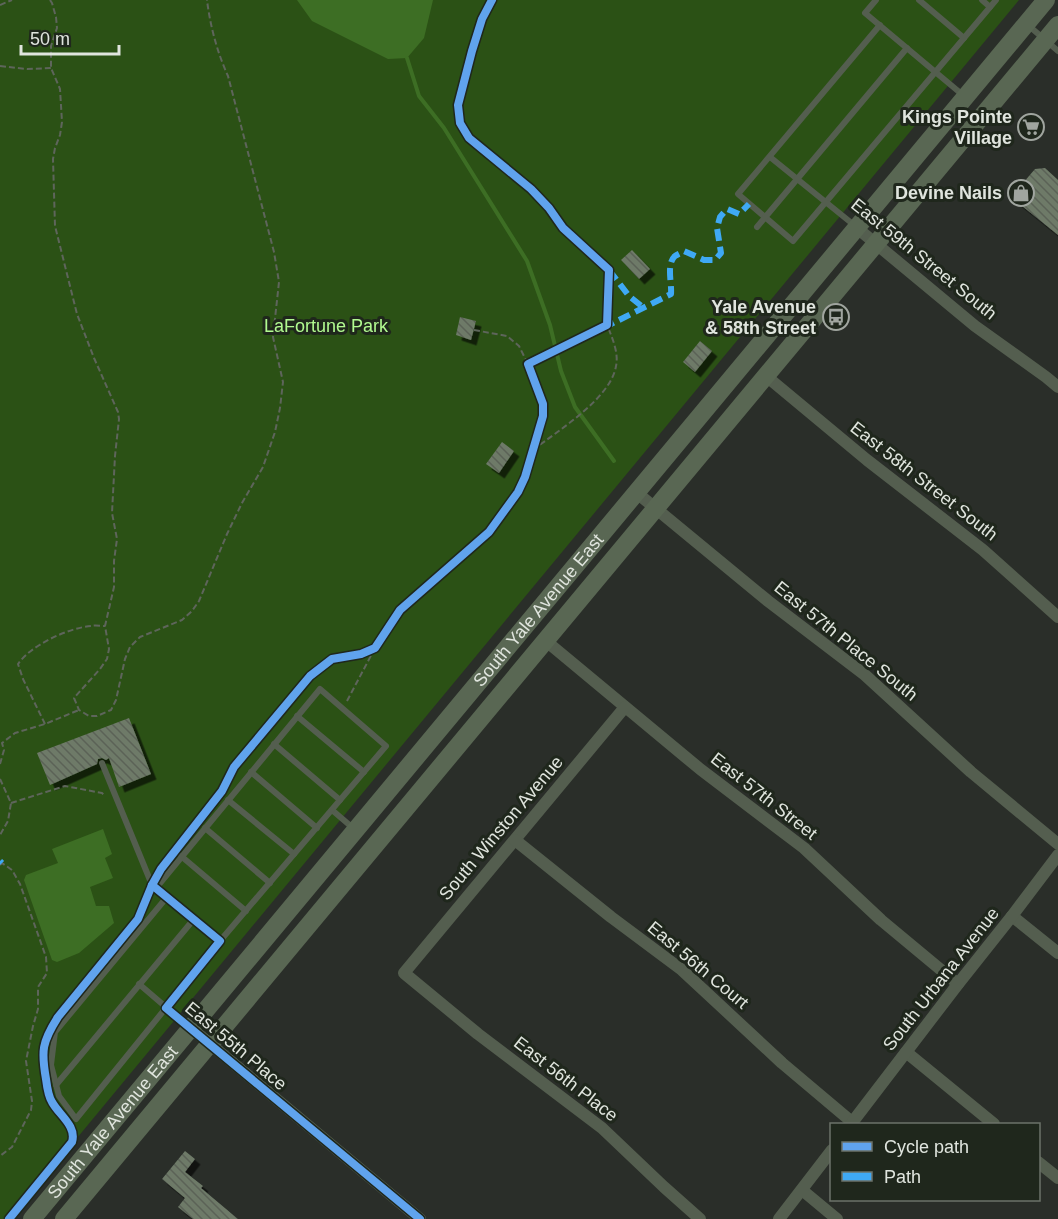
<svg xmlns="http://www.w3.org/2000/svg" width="1058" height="1219" viewBox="0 0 1058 1219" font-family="Helvetica,sans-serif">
<defs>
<pattern id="building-back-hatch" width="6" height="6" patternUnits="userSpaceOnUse" patternTransform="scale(1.5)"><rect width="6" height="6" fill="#6e7a68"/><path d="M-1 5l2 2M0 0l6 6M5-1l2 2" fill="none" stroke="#5b6257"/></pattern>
<filter id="shadow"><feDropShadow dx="5.5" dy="5.5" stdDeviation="0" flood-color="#0009"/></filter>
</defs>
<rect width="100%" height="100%" fill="#2a2e29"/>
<polygon fill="#2b5115" points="0,0 1019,0 10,1219 0,1219"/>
<g fill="#3d6e24">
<polygon points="297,0 433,0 424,38 407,58 388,59 312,21"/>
<polygon points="103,829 112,854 105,858 113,878 90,887 96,906 109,906 114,923 79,953 57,962 52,960 24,880 26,875 58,863 52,849"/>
</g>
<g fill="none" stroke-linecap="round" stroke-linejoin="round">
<polyline stroke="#3d6e24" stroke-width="4" points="407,58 419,96 444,128 527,261 550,325 561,371 575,407 614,461"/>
</g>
<g fill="url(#building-back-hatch)" filter="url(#shadow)">
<polygon points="1045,168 1058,180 1058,235 1011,197 1035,169"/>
<polygon points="632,250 650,269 639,279 621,260"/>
<polygon points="460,317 476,321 471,340 456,335"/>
<polygon points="700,341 712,351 695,372 683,362"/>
<polygon points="502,442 514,451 499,473 486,464"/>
<polygon points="129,718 151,774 119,787 109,758 106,760 102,758 98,759 97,764 50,785 37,753"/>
<polygon points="185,1151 195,1159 185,1172 203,1186 201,1188 238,1219 193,1219 178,1207 185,1198 162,1179"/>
</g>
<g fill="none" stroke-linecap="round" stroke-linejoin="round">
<g stroke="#5e655b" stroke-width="2" stroke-dasharray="6 3" stroke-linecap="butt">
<path d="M50,0L52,3L56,17L57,28L51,46V68L60,89L62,122L60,135L55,148L53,159L55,226L77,314L94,358L118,412L119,419L115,456L112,513L117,539L114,561V587L105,626L109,649L107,659L100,669L74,698L79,710L89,716H97L111,710L116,700L125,659L130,647L140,637L182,620L192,611L199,601L227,534L242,503L263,467L275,432L280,408L283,382L273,337L279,282L274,252L228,76C217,52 210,25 207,0"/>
<polyline points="0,5 12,0"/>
<polyline points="0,66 27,69 51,68"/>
<polyline points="474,330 507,336 519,346 528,364"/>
<path d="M533,450C559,430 611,398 616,366C619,353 612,337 607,325"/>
<polyline points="347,701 375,648"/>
<path d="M45,724L23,679L18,664C31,645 68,628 91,626C95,625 101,626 105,626"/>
<polyline points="0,764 4,750 2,743 15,733 45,724 79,710"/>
<polyline points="0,779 11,803 8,821 0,835"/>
<polyline points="11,803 65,786 102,793 104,795"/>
<polyline points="0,865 2,863 12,870 20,884 46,957 47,973 38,987 38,1009 33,1026 26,1061 32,1101 31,1110 12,1147 0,1156"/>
</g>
<g stroke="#545e4f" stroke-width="6">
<polyline points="876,0 865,13 964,96"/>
<polyline points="919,0 964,38"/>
<polyline points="982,0 990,7"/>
<polyline points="880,25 738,194 793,241 996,0"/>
<polyline points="1029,26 1058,51"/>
<polyline points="770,157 854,225"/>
<polyline points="757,227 907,48"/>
<polyline points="297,716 364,772"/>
<polyline points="274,744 340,800"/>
<polyline points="102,763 152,885 220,941"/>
<polyline points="251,772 317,828"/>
<polyline points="228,800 294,854"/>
<polyline points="332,810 353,828"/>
<polyline points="205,828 270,883"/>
<polyline points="181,856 246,911"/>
<polyline points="156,888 320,689 386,746 220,941 76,1119 59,1096 51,1065 55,1032 167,897"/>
<polyline points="139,984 188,1026"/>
<polyline points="56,1085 194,919"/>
</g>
<g stroke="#545e4f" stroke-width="12">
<polyline points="857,228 975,326 1046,377 1058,387"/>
<polyline points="766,376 867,460 983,550 1058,617"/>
<polyline points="637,493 768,601 865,675 971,772 1058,844"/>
<polyline points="546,641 700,769 804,848 881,920 958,984"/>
<polyline points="625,707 404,973 478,1034 602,1128 664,1187 700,1219"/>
<polyline points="515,840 611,917 682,970 782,1063 852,1122"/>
<polyline points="1012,916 1058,953"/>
<polyline points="191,1028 420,1219"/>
<polyline points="906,1052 994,1124"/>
<polyline points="851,1124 958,984 1012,916 1058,855"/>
<polyline points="1038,1162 1058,1178"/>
<polyline points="802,1190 837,1219"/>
<polyline points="779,1219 832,1150"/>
</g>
<g stroke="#596753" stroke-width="18">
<path id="s1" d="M32,1219L1046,0"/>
<polyline points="64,1219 1058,25"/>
</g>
<g stroke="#3fa9f5" stroke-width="6" stroke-dasharray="12 6" stroke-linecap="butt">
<polyline points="609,270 629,296 644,308"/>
<path d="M603,328L671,294C672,283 666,264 675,256C678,254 681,253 684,251L704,260H715L721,253L717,228L720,217L727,209L739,214L749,204"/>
<polyline points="0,861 2,863"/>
</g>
<defs>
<g id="cycleway">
<polyline points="152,885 220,941 166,1008 420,1219"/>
<path d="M9,1219L72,1142C77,1126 59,1115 52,1102C48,1096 47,1087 46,1079C41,1051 42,1042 58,1017L138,919L152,885L161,869L222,791L234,767L310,676L332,659L361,654L375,648L400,610L489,532L518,492L525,477L543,416V404L528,364L607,325L609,270L563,228L549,208L531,189L469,138L460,123L458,105L472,51L482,19L492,0"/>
</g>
</defs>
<use href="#cycleway" stroke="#1f271c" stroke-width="11"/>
<use href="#cycleway" stroke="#60a3ed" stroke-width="8"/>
</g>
<defs>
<symbol id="supermarket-ring" viewBox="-11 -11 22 22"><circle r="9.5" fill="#1f271c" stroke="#a0a59f" stroke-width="1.5"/><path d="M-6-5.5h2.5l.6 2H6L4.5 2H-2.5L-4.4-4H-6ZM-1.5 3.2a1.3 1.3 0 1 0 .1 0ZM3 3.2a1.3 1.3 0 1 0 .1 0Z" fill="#a0a59f"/></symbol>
<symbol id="shop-ring" viewBox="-11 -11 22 22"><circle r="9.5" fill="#1f271c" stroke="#a0a59f" stroke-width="1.5"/><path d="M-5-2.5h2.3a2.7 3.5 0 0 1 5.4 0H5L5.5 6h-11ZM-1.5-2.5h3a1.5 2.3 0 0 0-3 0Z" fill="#a0a59f"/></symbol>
<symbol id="bus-ring" viewBox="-11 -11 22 22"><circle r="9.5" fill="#1f271c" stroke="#a0a59f" stroke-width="1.5"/><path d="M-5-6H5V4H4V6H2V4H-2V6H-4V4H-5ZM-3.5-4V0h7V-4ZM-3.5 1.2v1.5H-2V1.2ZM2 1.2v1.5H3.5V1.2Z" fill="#a0a59f"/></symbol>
</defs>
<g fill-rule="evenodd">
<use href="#supermarket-ring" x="1016" y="112" width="30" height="30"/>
<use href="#shop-ring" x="1006" y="178" width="30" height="30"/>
<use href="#bus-ring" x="821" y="302" width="30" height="30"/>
</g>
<g text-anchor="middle" stroke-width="6" stroke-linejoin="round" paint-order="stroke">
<g font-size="18" font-weight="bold" fill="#e0e5de" stroke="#1f271c" text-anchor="end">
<text x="1012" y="123">Kings Pointe<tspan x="1012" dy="21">Village</tspan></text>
<text x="1002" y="199">Devine Nails</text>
<text x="816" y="313">Yale Avenue<tspan x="816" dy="21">&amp; 58th Street</tspan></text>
</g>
<g font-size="18" fill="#e0e5de" stroke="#1f271c">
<text transform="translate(924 259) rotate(39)" y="6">East 59th Street South</text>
<text transform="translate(924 481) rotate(38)" y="6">East 58th Street South</text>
<text dy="6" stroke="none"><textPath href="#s1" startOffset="792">South Yale Avenue East</textPath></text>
<text transform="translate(846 641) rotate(39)" y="6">East 57th Place South</text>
<text transform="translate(764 796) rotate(38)" y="6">East 57th Street</text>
<text transform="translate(501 828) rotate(-50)" y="6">South Winston Avenue</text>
<text transform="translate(698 965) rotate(40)" y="6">East 56th Court</text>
<text transform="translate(941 979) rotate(-52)" y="6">South Urbana Avenue</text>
<text transform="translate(236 1046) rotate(40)" y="6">East 55th Place</text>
<text transform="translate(566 1079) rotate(38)" y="6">East 56th Place</text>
<text dy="6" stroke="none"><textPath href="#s1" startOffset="126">South Yale Avenue East</textPath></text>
</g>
<g font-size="18" fill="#b1fa90" stroke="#1f271c">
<text x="326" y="332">LaFortune Park</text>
</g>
</g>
<rect x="830" y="1123" width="210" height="78" fill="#1f271c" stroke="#6c736a" stroke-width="1.5"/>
<rect x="842" y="1142" width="30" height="9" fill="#60a3ed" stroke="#6c736a" stroke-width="1.5"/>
<text x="884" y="1153" font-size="18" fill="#e0e5de">Cycle path</text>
<rect x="842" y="1172" width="30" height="9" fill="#3fa9f5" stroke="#6c736a" stroke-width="1.5"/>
<text x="884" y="1183" font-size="18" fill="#e0e5de">Path</text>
<path d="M21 45v9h98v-9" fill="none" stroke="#e0e5de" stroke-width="3"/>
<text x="30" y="45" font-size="18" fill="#e0e5de" stroke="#1f271c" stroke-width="4.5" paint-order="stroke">50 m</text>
</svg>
